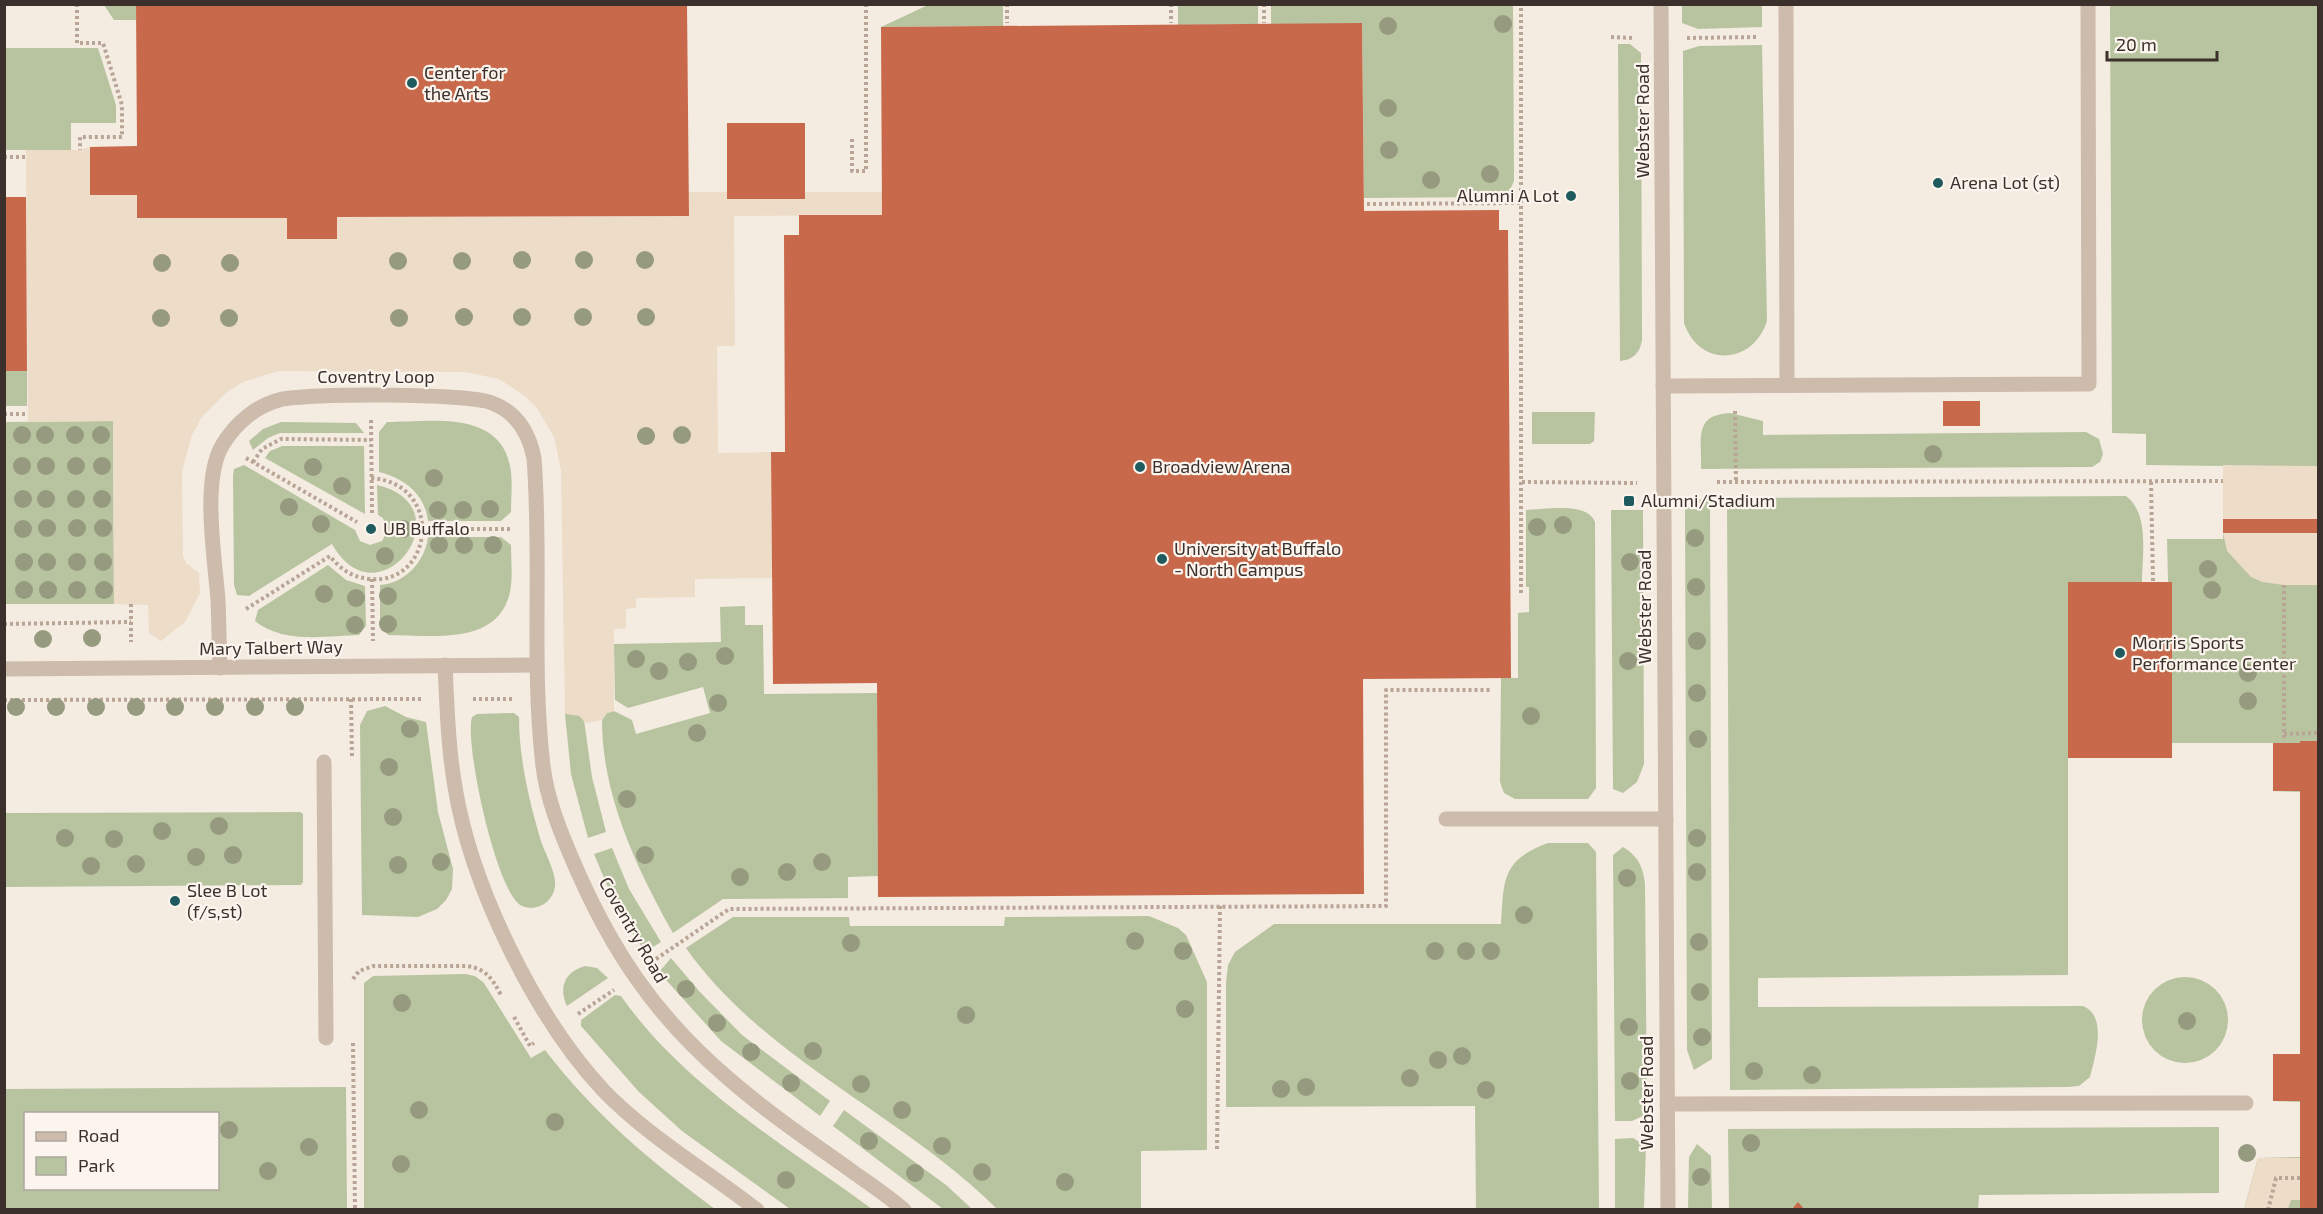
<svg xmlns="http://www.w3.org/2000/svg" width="2323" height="1214" viewBox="0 0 2323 1214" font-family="'Exo 2',sans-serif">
<rect width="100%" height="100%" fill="#f4ebe1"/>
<g fill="#b8c4a0" fill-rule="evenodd">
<polygon points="104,5 136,5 136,20 114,20"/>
<polygon points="928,5 1003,5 1003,26 881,27"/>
<polygon points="1178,5 1258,5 1258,24 1178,25"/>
<polygon points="1271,5 1513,5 1514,181 1510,190 1501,197 1364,198 1362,24 1271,24"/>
<polygon points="1682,5 1762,5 1762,27 1698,29 1682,23"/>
<polygon points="2110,5 2318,5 2318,1209 2244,1209 2258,1158 2300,1157 2300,1102 2273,1101 2273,1054 2300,1054 2300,792 2273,791 2273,743 2172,743 2167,539 2223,539 2223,466 2146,465 2146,434 2112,433"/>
<path d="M1618,44H1630L1641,53L1642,340C1640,353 1633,360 1620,361Z"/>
<path d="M1762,45L1767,321C1753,365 1699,368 1684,323L1683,51L1699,46Z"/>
<polygon points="4,48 98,48 116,105 116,123 71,123 71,150 5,150"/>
<rect x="5" y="371" width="22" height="35"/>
<polygon points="1532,412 1595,412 1594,441 1590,444 1532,444"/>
<path d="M1730,413L1763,421V435L2086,432L2099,439L2103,454L2100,462L2092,467L1701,469C1702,439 1693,415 1730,413Z"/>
<polygon points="113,421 114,604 5,604 4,422"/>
<polygon points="281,422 356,423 364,433 280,433 268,438 253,450 249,441 263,429"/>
<path d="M387,422C429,422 499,409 510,466C513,480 511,497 511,512L501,521H428C425,494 404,478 379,472V432Z"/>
<polygon points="282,446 364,446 365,514 265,458 270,451"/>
<path d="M244,465L355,530L360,541L370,545L382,541L387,531L383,518L378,515L377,485C468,506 379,627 332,544L249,596L237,595L234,585L233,475L234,469Z"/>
<path d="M2126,496C2150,514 2142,556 2142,582L2068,583V975L1758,978V1007L2083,1006C2108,1016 2095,1057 2090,1077L2079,1086L2067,1087L1730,1090L1727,498Z"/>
<polygon points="1701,499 1710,499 1712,1059 1694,1070 1687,1050 1685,509"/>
<path d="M1526,510C1544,510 1587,501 1595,522L1596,788L1588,799H1515L1504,793L1500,782L1501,678H1518V613L1529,612V587H1526Z"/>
<polygon points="1611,510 1643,510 1644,764 1637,782 1623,793 1613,789"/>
<path d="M428,537H501L511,545C511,560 513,577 510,592C498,647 430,635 388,635L380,625V585C405,583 425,562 428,537Z"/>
<path d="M328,565L346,580L365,586L366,626L359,635C325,636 283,644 255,621L258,610Z"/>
<path d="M745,606V625H763L764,694L877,693L878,876L848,877V898L723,899L673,933C637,869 602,796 602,720L607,713L614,711L632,720L636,734L710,713L703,687L628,708L615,700L614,644L721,642L720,607Z"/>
<polygon points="385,706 406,717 426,722 438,812 453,869 452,889 446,900 437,909 418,917 362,915 360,725 367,711"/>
<path d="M514,713L519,717C519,758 529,800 540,838C544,852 556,871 555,885C554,902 537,912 522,906C497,896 464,743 472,717L477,714Z"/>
<polygon points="565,714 577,714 584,720 592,777 606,832 588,838 571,774"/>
<polygon points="300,812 303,814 303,882 301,885 5,887 5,813"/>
<path d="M1548,843H1588L1596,852L1599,1209H1476L1475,1106L1226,1107V983L1228,965L1235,952L1274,924H1501C1504,881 1501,860 1548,843Z"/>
<path d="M1623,847C1638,856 1643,867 1645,884L1647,1114L1632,1121H1615L1613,855Z"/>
<polygon points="612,848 629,889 661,942 645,952 617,909 594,854"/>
<path d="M1149,916L1178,928L1186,935L1207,982V1150L1141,1151V1209H997C902,1114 765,1060 686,948L733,917H849L850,926H1004L1005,917Z"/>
<polygon points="671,958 699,991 742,1035 830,1101 820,1116 721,1041 659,972"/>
<path d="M585,966L597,968L608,978L567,1006C558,987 565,972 585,966Z"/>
<path d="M465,974L475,976L484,983L531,1058L545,1050C595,1115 650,1161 715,1209H364V983L373,976Z"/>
<circle cx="2185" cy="1020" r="43"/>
<path d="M615,995L621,996C684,1086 785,1145 872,1209H790L682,1131L639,1092L581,1026V1020Z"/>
<path d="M346,1087L347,1209H5V1089ZM26,1114H218V1188H26Z"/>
<polygon points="844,1110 946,1185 972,1209 943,1209 833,1126"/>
<polygon points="2219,1127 2219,1193 1979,1195 1978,1210 1805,1210 1798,1203 1791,1209 1729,1209 1728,1129"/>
<polygon points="1633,1138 1646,1146 1644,1207 1643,1209 1615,1209 1615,1139"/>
<polygon points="1697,1144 1711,1156 1712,1209 1688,1209 1689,1157"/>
</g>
<g fill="#ecdcc8">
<polygon points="90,147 90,195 137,195 137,218 688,216 688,192 727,192 728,199 804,199 805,192 882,192 882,215 734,216 735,346 717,346 718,453 771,452 772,578 695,579 695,597 636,598 636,608 626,609 626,628 614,629 614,711 607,713 602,720 585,723 580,716 565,714 561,470 554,437 537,408 525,396 499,379 465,372 278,371 243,382 227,392 201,418 192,435 182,471 183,556 186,563 199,573 200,593 185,622 161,641 149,633 148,605 114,604 113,421 28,422 26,150 80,150"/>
<polygon points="2223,465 2318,466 2318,519 2223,519"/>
<polygon points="2223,533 2318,533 2318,585 2284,585 2262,582 2251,577 2227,551"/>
<polygon points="2258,1158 2300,1158 2300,1200 2291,1200 2288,1209 2244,1210"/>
</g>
<g fill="#c8694b">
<polygon points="136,4 687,4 689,216 337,217 337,239 287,239 287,218 137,218 137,195 90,195 90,147 137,146"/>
<polygon points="1362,23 1364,211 1499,210 1499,230 1508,230 1511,678 1363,679 1364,894 878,897 877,683 773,684 771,452 785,452 784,235 799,235 799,215 882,215 881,27"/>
<rect x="727" y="123" width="78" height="76"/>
<polygon points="4,197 26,197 27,371 4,371"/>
<rect x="1943" y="401" width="37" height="25"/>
<rect x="2223" y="519" width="95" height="14"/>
<rect x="2068" y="582" width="104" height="176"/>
<polygon points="2300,741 2318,741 2318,1210 2300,1210 2300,1101 2273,1101 2273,1054 2300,1054 2300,791 2273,791 2273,743 2300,743"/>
<polygon points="1798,1202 1805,1210 1791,1210"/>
</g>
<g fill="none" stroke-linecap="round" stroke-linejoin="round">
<g stroke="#b9a596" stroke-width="4" stroke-dasharray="3 3" stroke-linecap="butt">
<polyline points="77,4 77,43 103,43 122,105 122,137 80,137 80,150"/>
<polyline points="1007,4 1007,23"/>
<polyline points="1171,4 1171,23"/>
<polyline points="1264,4 1264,23"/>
<polyline points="1611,37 1634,38"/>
<polyline points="1687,38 1758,37"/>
<polyline points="852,139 852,171 866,171 866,4"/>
<polyline points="4,157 26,157"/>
<polyline points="1367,204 1521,203"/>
<polyline points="1735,411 1736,482"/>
<polyline points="4,414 28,414"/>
<polyline points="371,420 372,513"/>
<polyline points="246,458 357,522"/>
<polyline points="253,462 262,449 281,439 371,440"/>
<polyline points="1522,482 1637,483"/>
<polyline points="1717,482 2223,481"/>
<polyline points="2151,482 2153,582"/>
<polyline points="423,529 513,529"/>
<polyline points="372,579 373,641"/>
<polyline points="2284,585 2284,740"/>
<polyline points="1521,593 1521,4"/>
<polyline points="131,604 131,642"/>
<path d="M246,609L330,556C340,569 352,577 369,579C434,586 445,483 371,478"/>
<polyline points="4,624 131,622"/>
<polyline points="351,699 352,757"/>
<polyline points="473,699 514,699"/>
<polyline points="4,700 421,699"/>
<polyline points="2284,734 2318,733"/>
<polyline points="656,959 729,909 1386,906 1386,690 1492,690"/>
<path d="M353,979L359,971L373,966H467C486,969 492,978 501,995"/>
<polyline points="578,1014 614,990"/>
<polyline points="514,1017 530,1046 534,1043"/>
<polyline points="353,1043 355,1210"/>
<polyline points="1217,1149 1220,906"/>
<polyline points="2268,1210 2276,1178 2300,1178"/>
</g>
<g stroke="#cdbbac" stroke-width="15">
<polyline points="1661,4 1668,1210"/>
<polyline points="1786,4 1787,385"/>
<polyline points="1663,386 2089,384 2088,4"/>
<path d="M445,665C447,706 448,747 455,787C471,886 535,1017 603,1090C646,1135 707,1171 757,1210"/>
<path d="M220,668C219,646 219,623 218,600C215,559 201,479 223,444C236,423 256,406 279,400C305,393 470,393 492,403C516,412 529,433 534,458C542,560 531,664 543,766C547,799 560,831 573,861C611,950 655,1016 729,1079C768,1113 811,1142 853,1172C870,1184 888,1196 904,1210"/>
<polyline points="4,669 537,665"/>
<polyline points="324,762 326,1038"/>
<polyline points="1446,819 1666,819"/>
<polyline points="1667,1104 2246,1103"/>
</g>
</g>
<g fill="#969b7f">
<circle cx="1503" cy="24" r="9"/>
<circle cx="1388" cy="26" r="9"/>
<circle cx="1388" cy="108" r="9"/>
<circle cx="1389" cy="150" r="9"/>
<circle cx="1490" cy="174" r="9"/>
<circle cx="1431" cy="180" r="9"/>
<circle cx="522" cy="260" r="9"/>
<circle cx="584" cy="260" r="9"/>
<circle cx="645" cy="260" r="9"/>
<circle cx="398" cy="261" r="9"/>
<circle cx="462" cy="261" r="9"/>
<circle cx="162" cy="263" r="9"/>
<circle cx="230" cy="263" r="9"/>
<circle cx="464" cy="317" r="9"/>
<circle cx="522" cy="317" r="9"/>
<circle cx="583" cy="317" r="9"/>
<circle cx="646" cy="317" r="9"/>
<circle cx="161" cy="318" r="9"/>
<circle cx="229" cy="318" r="9"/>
<circle cx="399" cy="318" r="9"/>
<circle cx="22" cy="435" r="9"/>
<circle cx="45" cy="435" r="9"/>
<circle cx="75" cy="435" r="9"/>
<circle cx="101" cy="435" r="9"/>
<circle cx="682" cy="435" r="9"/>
<circle cx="646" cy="436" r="9"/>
<circle cx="1933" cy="454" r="9"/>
<circle cx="22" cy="466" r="9"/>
<circle cx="46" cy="466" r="9"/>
<circle cx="76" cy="466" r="9"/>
<circle cx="102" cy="466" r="9"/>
<circle cx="313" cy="467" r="9"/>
<circle cx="434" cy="478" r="9"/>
<circle cx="342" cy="486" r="9"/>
<circle cx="23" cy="499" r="9"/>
<circle cx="46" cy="499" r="9"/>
<circle cx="76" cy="499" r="9"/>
<circle cx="102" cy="499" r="9"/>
<circle cx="289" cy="507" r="9"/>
<circle cx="490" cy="509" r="9"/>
<circle cx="438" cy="510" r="9"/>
<circle cx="463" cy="510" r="9"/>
<circle cx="321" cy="524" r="9"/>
<circle cx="1563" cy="525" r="9"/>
<circle cx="1537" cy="527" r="9"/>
<circle cx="47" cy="528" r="9"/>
<circle cx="77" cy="528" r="9"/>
<circle cx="103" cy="528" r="9"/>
<circle cx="23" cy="529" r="9"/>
<circle cx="403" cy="529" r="9"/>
<circle cx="1695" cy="538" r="9"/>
<circle cx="439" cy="545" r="9"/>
<circle cx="464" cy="545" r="9"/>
<circle cx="493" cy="545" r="9"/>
<circle cx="385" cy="556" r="9"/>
<circle cx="24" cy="562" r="9"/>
<circle cx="47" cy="562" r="9"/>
<circle cx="77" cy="562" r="9"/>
<circle cx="103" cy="562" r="9"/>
<circle cx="1630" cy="562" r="9"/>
<circle cx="2208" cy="569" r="9"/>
<circle cx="1696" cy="587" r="9"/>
<circle cx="24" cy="590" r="9"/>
<circle cx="48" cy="590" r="9"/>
<circle cx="77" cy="590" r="9"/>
<circle cx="104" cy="590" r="9"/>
<circle cx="2212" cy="590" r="9"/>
<circle cx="324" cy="594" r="9"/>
<circle cx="388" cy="596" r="9"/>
<circle cx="356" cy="598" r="9"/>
<circle cx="388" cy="624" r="9"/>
<circle cx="355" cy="625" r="9"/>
<circle cx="92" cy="638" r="9"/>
<circle cx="43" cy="639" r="9"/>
<circle cx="1697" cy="641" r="9"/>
<circle cx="725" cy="656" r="9"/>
<circle cx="636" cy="659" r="9"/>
<circle cx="1628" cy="661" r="9"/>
<circle cx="688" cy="662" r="9"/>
<circle cx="659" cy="671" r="9"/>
<circle cx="2248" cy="673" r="9"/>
<circle cx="1697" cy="693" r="9"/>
<circle cx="2248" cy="701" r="9"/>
<circle cx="718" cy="703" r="9"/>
<circle cx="16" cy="707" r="9"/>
<circle cx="56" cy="707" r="9"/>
<circle cx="96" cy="707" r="9"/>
<circle cx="136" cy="707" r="9"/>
<circle cx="175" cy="707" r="9"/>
<circle cx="215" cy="707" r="9"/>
<circle cx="255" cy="707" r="9"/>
<circle cx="295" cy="707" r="9"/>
<circle cx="1531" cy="716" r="9"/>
<circle cx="410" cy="729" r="9"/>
<circle cx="697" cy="733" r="9"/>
<circle cx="1698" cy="739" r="9"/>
<circle cx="389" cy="767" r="9"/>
<circle cx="627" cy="799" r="9"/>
<circle cx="393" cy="817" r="9"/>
<circle cx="219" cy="826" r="9"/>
<circle cx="162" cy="831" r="9"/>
<circle cx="65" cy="838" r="9"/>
<circle cx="1697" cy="838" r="9"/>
<circle cx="114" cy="839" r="9"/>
<circle cx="233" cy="855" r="9"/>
<circle cx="645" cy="855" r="9"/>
<circle cx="196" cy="857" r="9"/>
<circle cx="441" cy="862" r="9"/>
<circle cx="822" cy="862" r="9"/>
<circle cx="136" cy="864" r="9"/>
<circle cx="398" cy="865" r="9"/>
<circle cx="91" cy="866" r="9"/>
<circle cx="787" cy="872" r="9"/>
<circle cx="1697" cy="872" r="9"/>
<circle cx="740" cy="877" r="9"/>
<circle cx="1627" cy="878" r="9"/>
<circle cx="1524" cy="915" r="9"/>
<circle cx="1135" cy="941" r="9"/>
<circle cx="1699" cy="942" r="9"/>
<circle cx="851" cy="943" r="9"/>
<circle cx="1183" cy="951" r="9"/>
<circle cx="1435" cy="951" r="9"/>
<circle cx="1466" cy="951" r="9"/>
<circle cx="1491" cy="951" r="9"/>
<circle cx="686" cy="989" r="9"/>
<circle cx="1700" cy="992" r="9"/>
<circle cx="402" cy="1003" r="9"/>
<circle cx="1185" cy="1009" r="9"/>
<circle cx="966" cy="1015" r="9"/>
<circle cx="2187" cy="1021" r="9"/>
<circle cx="717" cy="1023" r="9"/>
<circle cx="1629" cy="1027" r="9"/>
<circle cx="1702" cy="1037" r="9"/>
<circle cx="813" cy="1051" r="9"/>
<circle cx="751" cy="1052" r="9"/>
<circle cx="1462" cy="1056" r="9"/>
<circle cx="1438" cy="1060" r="9"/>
<circle cx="1754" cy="1071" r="9"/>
<circle cx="1812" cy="1075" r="9"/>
<circle cx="1410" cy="1078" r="9"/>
<circle cx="1630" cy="1081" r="9"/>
<circle cx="791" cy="1083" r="9"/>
<circle cx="861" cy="1084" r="9"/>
<circle cx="1306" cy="1087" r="9"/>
<circle cx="1281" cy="1089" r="9"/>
<circle cx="1486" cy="1090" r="9"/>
<circle cx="419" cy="1110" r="9"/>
<circle cx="902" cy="1110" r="9"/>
<circle cx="555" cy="1122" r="9"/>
<circle cx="229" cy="1130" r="9"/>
<circle cx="869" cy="1141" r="9"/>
<circle cx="1751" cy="1143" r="9"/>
<circle cx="942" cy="1146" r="9"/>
<circle cx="309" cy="1147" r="9"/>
<circle cx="2247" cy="1153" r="9"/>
<circle cx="401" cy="1164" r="9"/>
<circle cx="268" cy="1171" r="9"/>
<circle cx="982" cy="1172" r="9"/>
<circle cx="915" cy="1173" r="9"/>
<circle cx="1701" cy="1177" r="9"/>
<circle cx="786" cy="1180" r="9"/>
<circle cx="1065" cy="1182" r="9"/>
</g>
<g fill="#1f5a5e" stroke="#fbf5ee" stroke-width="2">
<circle cx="412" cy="83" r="6"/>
<circle cx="1938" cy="183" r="6"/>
<circle cx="1571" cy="196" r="6"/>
<circle cx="1140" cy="467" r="6"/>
<rect x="1623" y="495" width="12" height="12" rx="3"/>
<circle cx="371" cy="529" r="6"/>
<circle cx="1162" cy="559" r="6"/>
<circle cx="2120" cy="653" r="6"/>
<circle cx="175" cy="901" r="6"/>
</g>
<g text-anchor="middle" stroke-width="4.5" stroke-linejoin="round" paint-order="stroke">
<g font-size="18" fill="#3b302b" stroke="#fbf5ee" text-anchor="start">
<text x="424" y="79">Center for<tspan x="424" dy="21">the Arts</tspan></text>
<text x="1950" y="189">Arena Lot (st)</text>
<text x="1559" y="202" text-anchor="end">Alumni A Lot</text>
<text x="1152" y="473">Broadview Arena</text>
<text x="1641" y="507">Alumni/Stadium</text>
<text x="383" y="535">UB Buffalo</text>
<text x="1174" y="555">University at Buffalo<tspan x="1174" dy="21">- North Campus</tspan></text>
<text x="2132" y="649">Morris Sports<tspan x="2132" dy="21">Performance Center</tspan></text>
<text x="187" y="897">Slee B Lot<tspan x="187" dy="21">(f/s,st)</tspan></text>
</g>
<g font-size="18" fill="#3b302b" stroke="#fbf5ee">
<text transform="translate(1643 121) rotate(-90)" y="6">Webster Road</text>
<text x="376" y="383">Coventry Loop</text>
<text transform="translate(1645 607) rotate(-90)" y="6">Webster Road</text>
<text transform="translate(271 648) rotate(-1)" y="6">Mary Talbert Way</text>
<text transform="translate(633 930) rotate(60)" y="6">Coventry Road</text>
<text transform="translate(1647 1093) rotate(-90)" y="6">Webster Road</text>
</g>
</g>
<rect width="2323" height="1214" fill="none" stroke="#3b302b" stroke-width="12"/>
<rect x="24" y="1112" width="195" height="78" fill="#fbf5ee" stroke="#aea6a0" stroke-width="1.5"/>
<rect x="36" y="1132" width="30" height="9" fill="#cdbbac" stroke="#aea6a0" stroke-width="1.5"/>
<text x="78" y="1142" font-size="18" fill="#3b302b">Road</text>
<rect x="36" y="1157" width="30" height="18" fill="#b8c4a0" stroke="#aea6a0" stroke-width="1.5"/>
<text x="78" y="1172" font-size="18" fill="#3b302b">Park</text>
<path d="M2107 51v9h110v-9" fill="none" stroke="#3b302b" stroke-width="3"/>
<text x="2116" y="51" font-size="18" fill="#3b302b" stroke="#fbf5ee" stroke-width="4.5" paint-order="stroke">20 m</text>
</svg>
